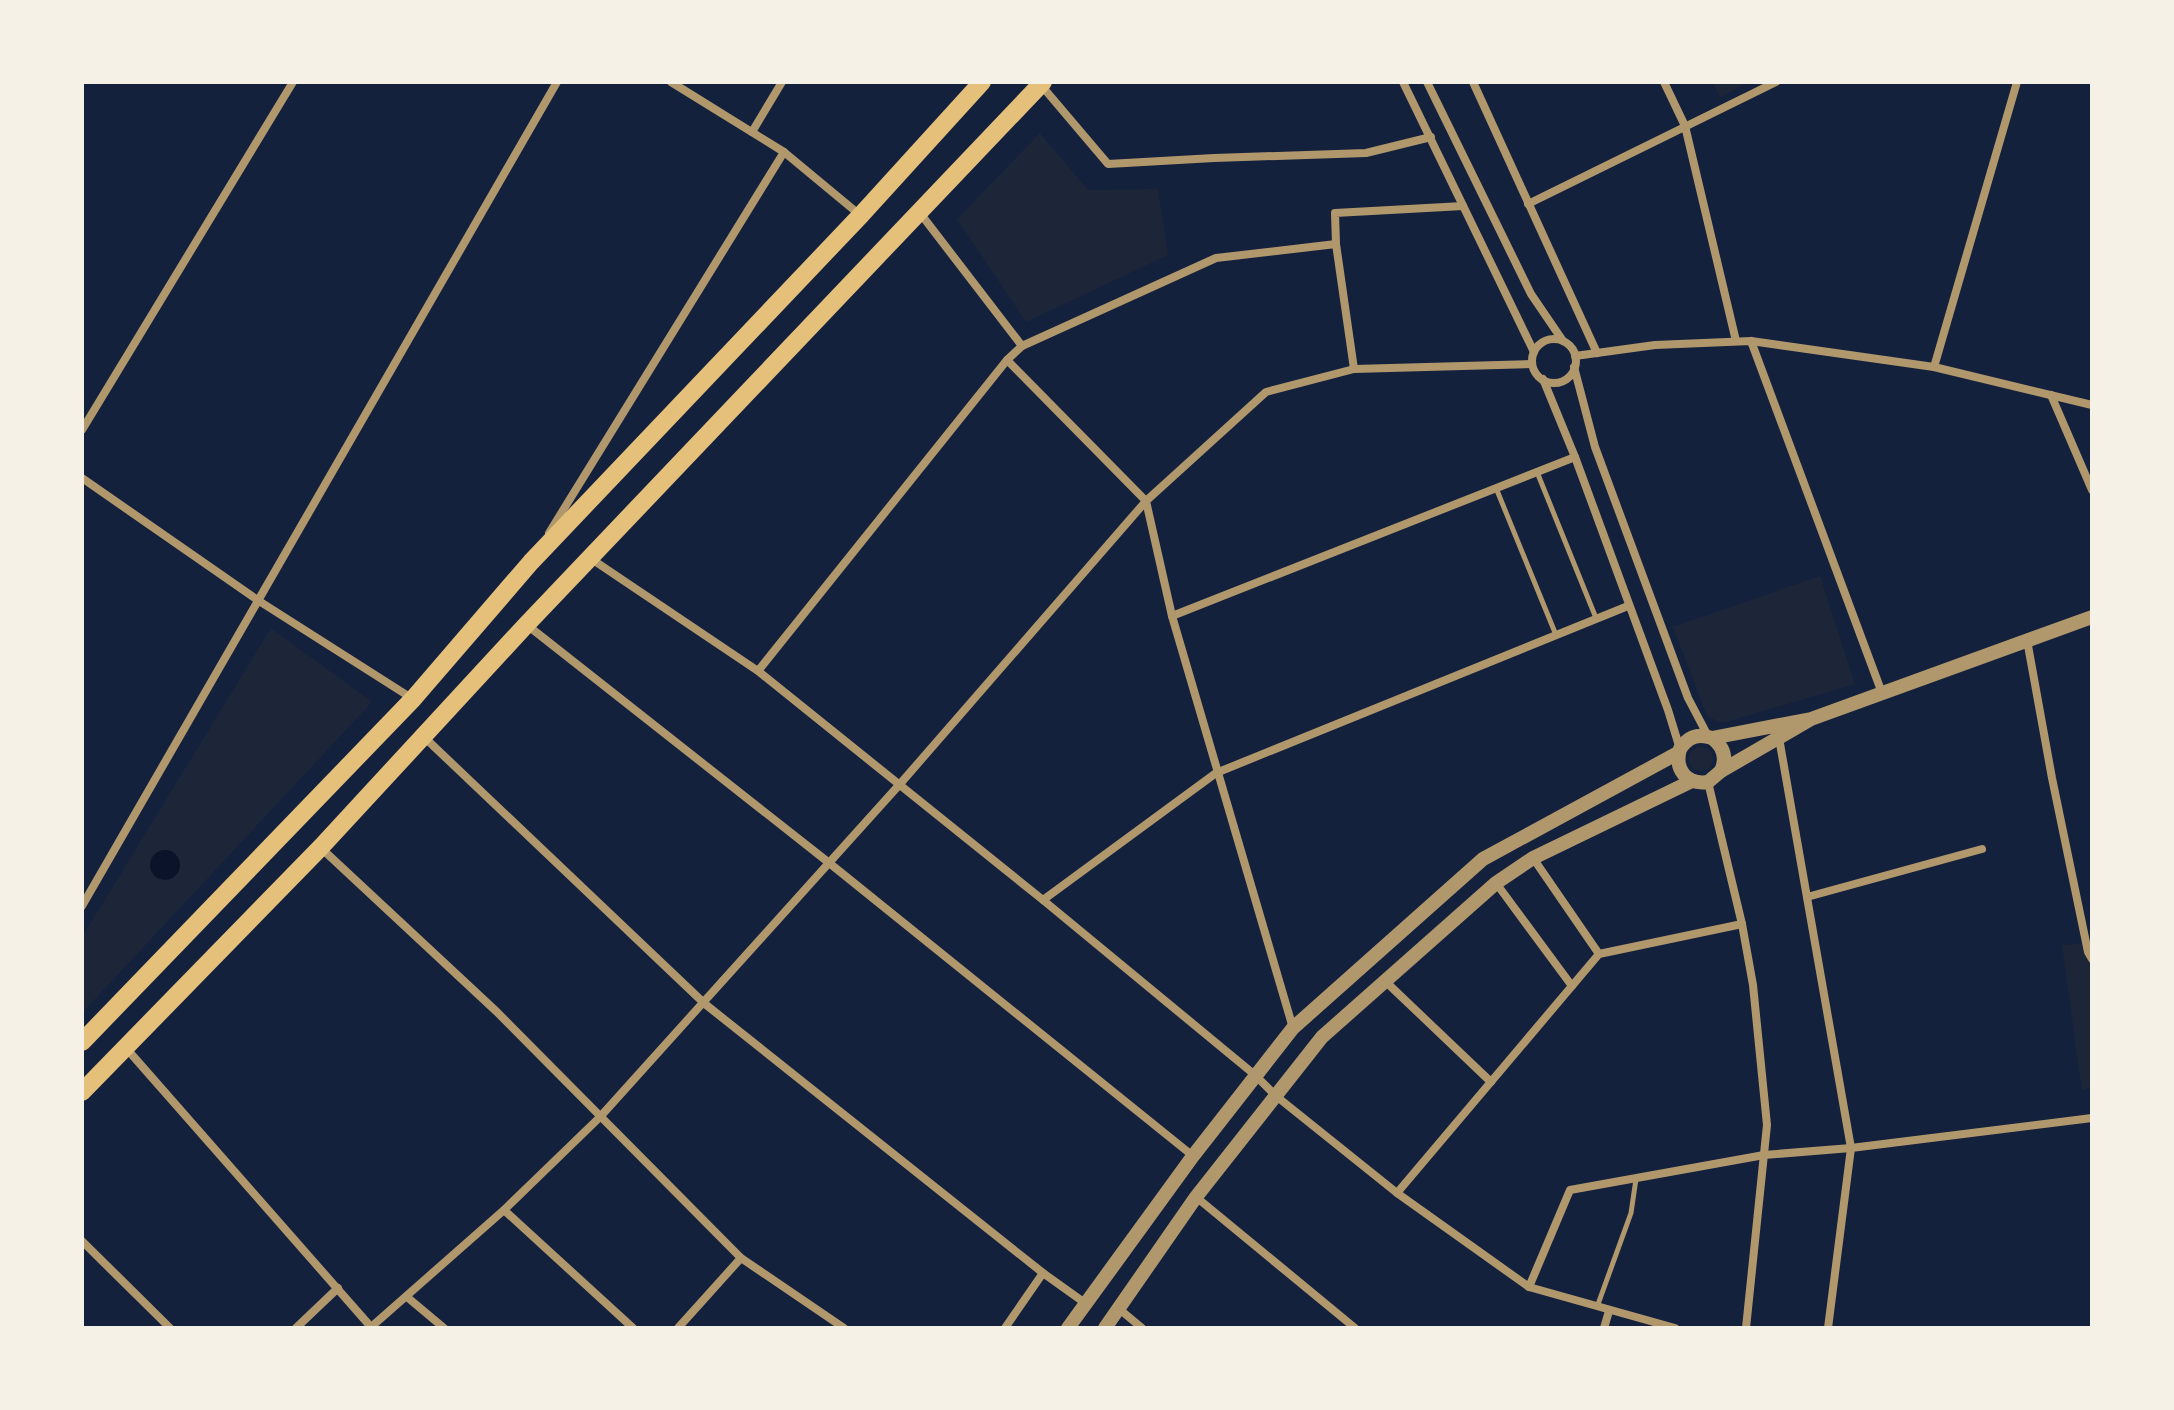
<svg xmlns="http://www.w3.org/2000/svg" width="2174" height="1410" viewBox="0 0 2174 1410" font-family="'Noto Sans',sans-serif">
<rect width="100%" height="100%" fill="#14213d"/>
<g fill="#1d2539">
<polygon points="1713,82 1748,82 1720,98"/>
<polygon points="1040,133 1088,190 1158,189 1168,255 1026,322 957,219"/>
<polygon points="1820,576 1855,684 1726,722 1719,722 1707,716 1673,627"/>
<polygon points="271,628 372,702 82,1013 82,937"/>
<circle cx="1701" cy="759" r="12"/>
<polygon points="2092,943 2092,1086 2082,1091 2062,945"/>
</g>
<circle fill="#0b132b" cx="165" cy="865" r="15"/>
<g fill="none" stroke-linecap="round" stroke-linejoin="round">
<g stroke="#b1986c" stroke-width="5">
<polyline points="1537,472 1596,618"/>
<polyline points="1496,488 1556,635"/>
<polyline points="1597,1307 1631,1213 1636,1179"/>
</g>
<g stroke="#b1986c" stroke-width="8">
<polyline points="671,82 784,152 860,215"/>
<polyline points="1403,82 1534,352"/>
<polyline points="1427,82 1531,294 1563,341"/>
<polyline points="1473,82 1597,353"/>
<polyline points="1664,82 1685,126 1736,341"/>
<polyline points="1041,85 1108,164 1214,158 1366,153 1431,137"/>
<polyline points="752,132 782,82"/>
<polyline points="1528,204 1776,82"/>
<polyline points="920,213 1022,346"/>
<circle cx="1554" cy="361" r="22"/>
<polyline points="1751,341 1882,693"/>
<polyline points="1575,356 1655,345 1751,341 1934,367 2092,405"/>
<polyline points="1007,360 1146,501 1172,616 1293,1028"/>
<polyline points="1574,367 1595,447 1688,698 1708,736"/>
<polyline points="1934,367 2017,82"/>
<polyline points="1354,369 1336,244 1335,213 1463,206"/>
<polyline points="1543,379 1575,457 1668,710 1680,749"/>
<polyline points="2051,395 2092,490"/>
<polyline points="82,430 293,82"/>
<polyline points="82,478 259,601 413,699"/>
<polyline points="549,533 784,152"/>
<polyline points="590,558 758,671 1043,900 1255,1075 1276,1096 1397,1193 1529,1287 1675,1328"/>
<polyline points="1172,616 1575,457"/>
<polyline points="527,625 828,862 1193,1156"/>
<polyline points="2027,640 2052,778 2088,952 2092,959"/>
<polyline points="758,671 1007,360 1022,346 1216,258 1336,244"/>
<polyline points="424,737 705,1004 1043,1273 1085,1303"/>
<polyline points="1779,738 1851,1148 1828,1328"/>
<polyline points="1708,782 1742,924 1753,985 1767,1125 1746,1328"/>
<polyline points="321,848 497,1012 741,1258 844,1328"/>
<polyline points="1533,858 1599,954"/>
<polyline points="1496,883 1572,986"/>
<polyline points="1807,897 1982,849"/>
<polyline points="1043,900 1216,773 1628,606"/>
<polyline points="82,906 557,82"/>
<polyline points="1385,981 1491,1082"/>
<polyline points="126,1048 371,1327"/>
<polyline points="1397,1193 1599,954 1742,924"/>
<polyline points="1196,1197 1355,1328"/>
<polyline points="504,1210 633,1328"/>
<polyline points="82,1241 170,1328"/>
<polyline points="1529,1287 1570,1190 1764,1155 1851,1148 2092,1118"/>
<polyline points="407,1297 444,1328"/>
<polyline points="1118,1308 1142,1328"/>
<polyline points="296,1328 338,1288"/>
<polyline points="370,1328 504,1210 600,1117 900,784 1146,501 1266,392 1354,369 1532,364"/>
<polyline points="678,1328 741,1258"/>
<polyline points="1005,1328 1043,1273"/>
<polyline points="1604,1328 1609,1311"/>
</g>
<g stroke="#b1986c" stroke-width="14">
<path d="M1811,719L1721,771L1708,782C1687,785 1674,770 1680,749C1688,737 1698,733 1712,738L1811,719L2092,617"/>
<path d="M1712,738C1724,747 1727,758 1721,771"/>
<polyline points="1068,1328 1193,1156 1293,1028 1483,859 1678,753"/>
<polyline points="1105,1328 1196,1197 1322,1037 1496,883 1533,858 1692,781"/>
</g>
<g stroke="#e5c07b" stroke-width="18">
<polyline points="82,1042 413,699 531,562 861,215 982,82"/>
<polyline points="82,1092 321,847 526,625 1043,82"/>
</g>
</g>
<rect width="2174" height="1410" fill="none" stroke="#f6f1e7" stroke-width="168"/>
</svg>
